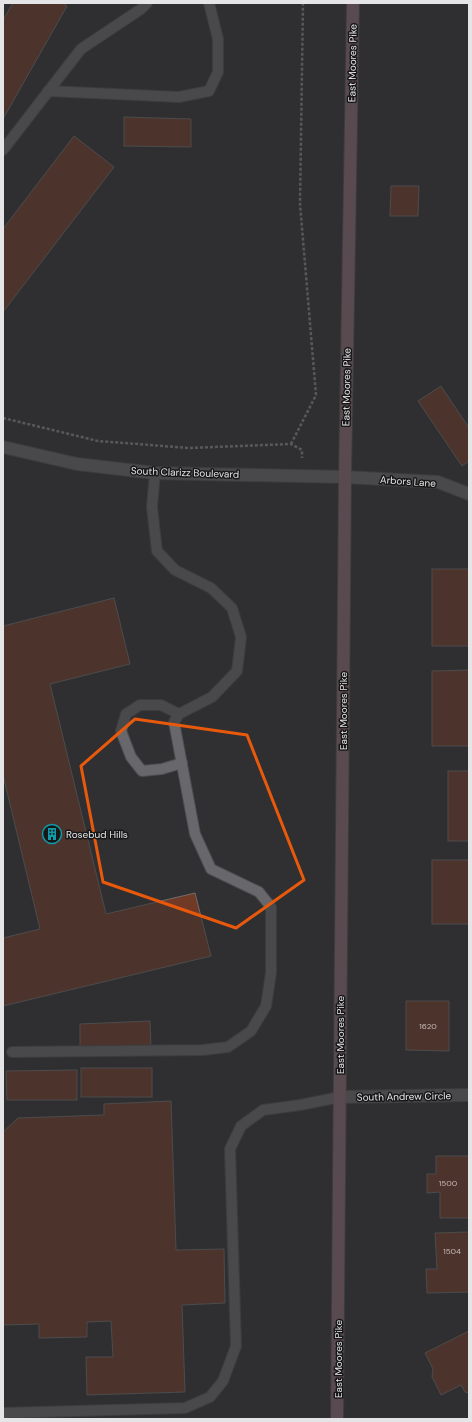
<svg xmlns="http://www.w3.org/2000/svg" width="472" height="1422" viewBox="0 0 472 1422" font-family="'DM Sans',sans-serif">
<rect width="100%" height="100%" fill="#302f32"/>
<g fill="#703a27" stroke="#706c6b">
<polygon points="13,3 62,3 67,6 3,119 3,20"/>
<polygon points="124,117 191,119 191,147 124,146"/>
<polygon points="74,136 114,167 3,312 3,229"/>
<polygon points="391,186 419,186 418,216 390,216"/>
<polygon points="441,386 469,428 469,461 462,466 418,401"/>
<rect x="432" y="569" width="37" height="77"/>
<polygon points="114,598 130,664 50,684 106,914 195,893 211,956 3,1006 3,938 40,929 3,775 3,626"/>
<polygon points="469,670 469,746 432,746 432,671"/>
<rect x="448" y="771" width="21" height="70"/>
<rect x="432" y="860" width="37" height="64"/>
<polygon points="406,1001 449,1001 449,1051 406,1050"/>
<polygon points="150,1021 151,1047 80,1049 80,1024"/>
<rect x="81" y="1068" width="71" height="29"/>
<polygon points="77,1070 77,1100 7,1100 6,1071"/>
<polygon points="171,1101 176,1250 224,1249 225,1303 182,1305 185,1392 87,1395 86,1357 113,1357 111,1321 87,1322 87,1337 39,1338 39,1324 3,1325 3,1132 18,1118 104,1115 104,1104"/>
<polygon points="436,1156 469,1156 469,1218 440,1218 440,1192 427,1193 427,1174 436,1174"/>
<polygon points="469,1232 469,1292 427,1293 426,1269 437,1269 435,1233"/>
<polygon points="469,1331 469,1393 465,1392 461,1385 441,1395 432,1377 433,1369 425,1353"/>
</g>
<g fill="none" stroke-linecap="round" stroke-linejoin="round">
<defs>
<g id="service">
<polyline points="48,91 179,97 209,91 218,72 218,39 209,3"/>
<polyline points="3,150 81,49 141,9 147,3"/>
<polyline points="179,714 161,705 140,705 126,714 121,731 131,757 142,771 162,769 182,763"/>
<polyline points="12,1052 203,1050 228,1047 251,1031 266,1006 271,973 271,907 259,892 211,869 195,834 174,722 179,714 212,697 237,671 241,637 232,608 211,588 175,570 157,551 152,507 155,473"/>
<polyline points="3,1413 185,1408 210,1397 223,1381 236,1346 230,1149 241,1126 263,1110 300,1105 340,1097"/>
</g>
<g id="minor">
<polyline points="345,477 438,482 469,494"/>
<polyline points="340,1097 469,1095"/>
</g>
<polyline id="tertiary" points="3,447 77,464 155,473 345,477"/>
<polyline id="secondary" points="337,1419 345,477 353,3"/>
</defs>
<use href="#service" stroke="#4d4c4f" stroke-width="12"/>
<use href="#minor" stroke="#4d4c4f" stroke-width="14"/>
<use href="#tertiary" stroke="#4d4c4f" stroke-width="14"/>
<use href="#secondary" stroke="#4d4c4f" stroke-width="14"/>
<g stroke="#89888a" stroke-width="2.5" stroke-dasharray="3 2" stroke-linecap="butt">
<polyline points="3,418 98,441 189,448 291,444 302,450 302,458"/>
<polyline points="291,444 316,395 300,204 303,3"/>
</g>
<use href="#service" stroke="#68676b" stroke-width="10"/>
<use href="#minor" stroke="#68676b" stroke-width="12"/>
<use href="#tertiary" stroke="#68676b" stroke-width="12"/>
<use href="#secondary" stroke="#8a6b71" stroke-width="12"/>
</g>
<path d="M0 0H472V1422H0ZM135,719L247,735L304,880L236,928L103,882L81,766Z" fill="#302f32" fill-opacity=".55" fill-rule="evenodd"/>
<path fill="none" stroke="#e8590c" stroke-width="3" stroke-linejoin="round" d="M135,719L247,735L304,880L236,928L103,882L81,766Z"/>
<defs>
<symbol id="building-ring" viewBox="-11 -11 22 22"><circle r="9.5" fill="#181718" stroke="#0f9aa8" stroke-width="1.5"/><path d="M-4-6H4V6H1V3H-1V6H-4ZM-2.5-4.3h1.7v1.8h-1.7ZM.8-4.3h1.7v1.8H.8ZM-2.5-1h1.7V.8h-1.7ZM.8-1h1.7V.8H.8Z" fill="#0f9aa8"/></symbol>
</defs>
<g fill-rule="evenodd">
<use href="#building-ring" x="41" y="823" width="22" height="22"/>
</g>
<g text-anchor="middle" stroke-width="3" stroke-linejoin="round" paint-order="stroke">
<g font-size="8" fill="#c8bab6">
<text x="428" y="1029">1620</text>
<text x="448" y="1186">1500</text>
<text x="452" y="1254">1504</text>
</g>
<g font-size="10" fill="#e5e4e6" stroke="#181718">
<text transform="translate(352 63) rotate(-89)" y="4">East Moores Pike</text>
<text transform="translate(346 387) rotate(-89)" y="4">East Moores Pike</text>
<text transform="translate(185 472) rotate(2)" y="4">South Clarizz Boulevard</text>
<text transform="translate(408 481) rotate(4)" y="4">Arbors Lane</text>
<text transform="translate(343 711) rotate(-90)" y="4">East Moores Pike</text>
<text transform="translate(340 1035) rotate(-90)" y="4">East Moores Pike</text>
<text transform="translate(404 1096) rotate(-1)" y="4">South Andrew Circle</text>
<text transform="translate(338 1359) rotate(-90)" y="4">East Moores Pike</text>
</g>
<g font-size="10" fill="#e5e4e6" stroke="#181718" text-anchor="start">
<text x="66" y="838">Rosebud Hills</text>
</g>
</g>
<rect width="472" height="1422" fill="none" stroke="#e5e4e6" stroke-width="8"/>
</svg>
